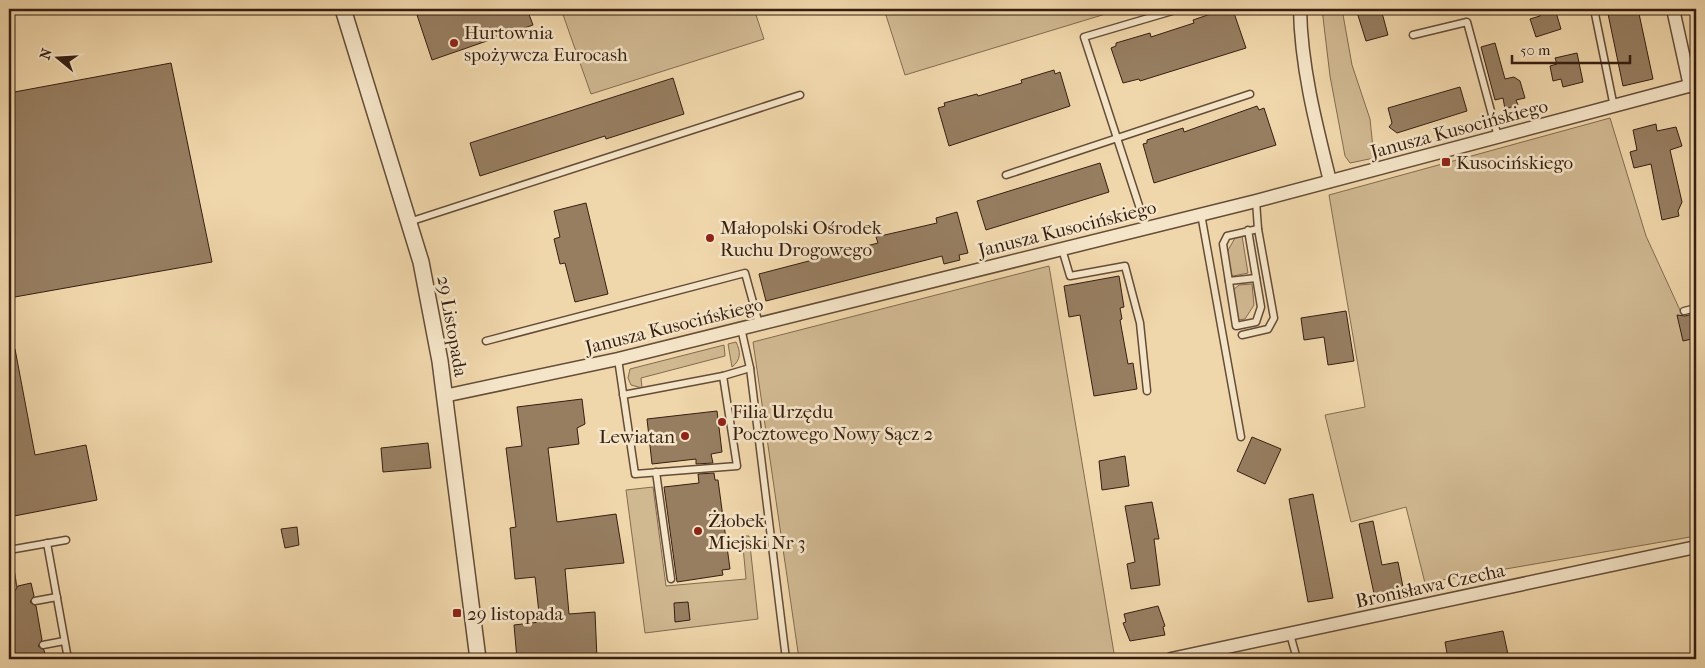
<svg xmlns="http://www.w3.org/2000/svg" width="1705" height="668" viewBox="0 0 1705 668" font-family="'IM FELL French Canon',serif">
<rect width="100%" height="100%" fill="#f0d7ab"/>
<filter id="stains"><feTurbulence type="fractalNoise" baseFrequency=".004" numOctaves="4"/><feColorMatrix values="0 0 0 0 .2 0 0 0 0 .09 0 0 0 0 .02 0 0 0 .5 -.17"/></filter>
<radialGradient id="worn" r=".72"><stop offset=".6" stop-color="#630" stop-opacity="0"/><stop offset="1" stop-color="#630" stop-opacity=".3"/></radialGradient>
<g fill="#d0b891" stroke="#836b51">
<polygon points="561,9 754,9 764,39 591,94"/>
<polygon points="884,9 1122,9 905,75"/>
<polygon points="1322,9 1342,9 1352,65 1370,119 1374,158 1350,163 1345,156 1330,76"/>
<polygon points="1610,118 1646,236 1696,345 1696,536 1425,583 1406,507 1351,522 1325,415 1365,407 1329,195"/>
<polygon points="1242,236 1248,273 1233,276 1230,273 1227,252 1235,238"/>
<polygon points="1049,266 1115,659 799,659 753,342"/>
<polygon points="1252,284 1254,305 1245,319 1238,320 1233,290 1239,285"/>
<path d="M736,342C741,352 741,360 732,367L728,344Z"/>
<polygon points="724,345 725,356 641,378 642,388 631,385 628,378 630,369"/>
<polygon points="653,487 666,586 746,579 742,536 749,536 758,619 645,633 626,490"/>
</g>
<g fill="#977e61" stroke="#361e11">
<polygon points="415,9 527,9 533,25 432,60"/>
<polygon points="1225,9 1226,12 1233,10 1246,48 1140,81 1139,79 1123,83 1111,48 1116,46 1116,43 1150,33 1151,37 1194,23 1193,20"/>
<polygon points="1356,9 1381,9 1388,35 1366,41"/>
<polygon points="1548,9 1555,9 1561,29 1536,37 1530,19 1540,16 1539,12"/>
<polygon points="1607,9 1638,9 1653,79 1623,86"/>
<polygon points="1495,43 1505,79 1514,77 1520,81 1525,98 1516,100 1518,105 1505,109 1503,98 1495,100 1481,47"/>
<polygon points="1577,53 1583,82 1563,87 1561,79 1553,81 1550,66 1557,64 1555,58"/>
<polygon points="171,63 212,262 9,298 9,93"/>
<polygon points="1054,70 1055,74 1060,72 1070,106 949,146 938,108 945,106 944,103 977,94 978,96 1022,83 1021,80"/>
<polygon points="673,78 684,114 606,139 605,136 480,176 470,143"/>
<polygon points="1460,87 1467,111 1397,133 1389,127 1392,123 1388,108"/>
<polygon points="1257,106 1259,110 1264,108 1276,145 1154,183 1143,144 1147,143 1147,140 1183,128 1184,132"/>
<polygon points="1656,124 1657,131 1676,127 1682,146 1670,150 1682,202 1678,211 1679,216 1662,220 1651,164 1634,168 1630,152 1637,150 1633,130"/>
<polygon points="1100,163 1109,192 986,230 977,201"/>
<polygon points="586,203 608,294 575,302 565,263 560,264 554,239 560,237 554,211"/>
<polygon points="957,212 968,253 959,255 960,260 944,264 942,256 766,301 759,274 878,243 876,237 937,223 936,218"/>
<polygon points="1119,276 1124,307 1120,308 1122,319 1120,320 1128,364 1133,363 1137,389 1094,396 1080,315 1069,317 1064,286"/>
<polygon points="1346,311 1354,361 1328,365 1324,337 1304,340 1301,318"/>
<polygon points="1696,313 1696,338 1683,341 1677,315 1685,316"/>
<polygon points="15,349 35,455 86,445 97,500 9,517 9,350"/>
<polygon points="582,399 585,424 577,428 579,444 548,448 557,522 616,514 624,563 565,569 569,614 595,612 597,659 517,659 514,625 540,622 535,577 515,579 510,528 516,527 506,448 522,446 517,407"/>
<polygon points="717,411 722,452 711,454 713,463 696,464 696,459 652,464 647,419"/>
<polygon points="1252,437 1281,449 1265,484 1237,471"/>
<polygon points="428,443 431,468 383,472 381,448"/>
<polygon points="1125,456 1129,486 1102,490 1099,461"/>
<polygon points="714,473 715,480 718,480 730,569 722,570 723,575 677,582 664,487 699,483 698,474"/>
<polygon points="1313,494 1333,598 1308,602 1289,499"/>
<polygon points="1152,502 1159,539 1154,539 1160,585 1131,589 1127,564 1135,562 1125,506"/>
<polygon points="1373,521 1382,565 1398,562 1404,592 1375,598 1359,524"/>
<polygon points="297,527 299,545 285,548 281,529"/>
<polygon points="31,583 34,596 30,602 36,606 42,640 38,646 44,650 46,659 9,659 9,589 14,592 18,586"/>
<polygon points="688,602 690,620 675,622 674,603"/>
<polygon points="1158,606 1165,626 1163,627 1165,635 1130,641 1123,623 1126,622 1124,614"/>
<polygon points="1503,631 1509,659 1448,659 1445,642"/>
</g>
<g fill="none" stroke-linecap="round" stroke-linejoin="round">
<defs>
<g id="service">
<polyline points="1594,9 1614,107"/>
<polyline points="1413,35 1467,22 1498,137"/>
<polyline points="1006,175 1250,94"/>
<polyline points="1201,214 1241,437"/>
<polyline points="409,222 800,95"/>
<polyline points="1146,227 1084,37 1179,9"/>
<polyline points="1248,230 1261,307 1256,322 1236,326 1223,244 1227,236 1258,229"/>
<polyline points="1062,249 1070,276 1125,266 1140,323 1147,391"/>
<polyline points="1229,281 1256,278"/>
<polyline points="1684,311 1696,308"/>
<polyline points="741,328 750,368 786,659"/>
<polyline points="1242,335 1268,329 1274,318 1258,229 1256,201"/>
<polyline points="486,341 745,273 759,324"/>
<polyline points="618,359 635,474 737,466 723,376"/>
<polyline points="623,395 723,376 750,368"/>
<polyline points="656,472 671,579"/>
<polyline points="47,543 68,659"/>
<polyline points="9,550 66,540"/>
<polyline points="9,563 13,587"/>
<polyline points="35,601 57,597"/>
<polyline points="1290,634 1297,659"/>
<polyline points="43,645 64,641"/>
</g>
<g id="minor">
<path d="M1300,9C1301,67 1316,125 1330,181"/>
<polyline points="1673,9 1690,86"/>
<polyline points="444,396 618,359 1256,201 1696,84"/>
<polyline points="1171,659 1696,547"/>
</g>
<polyline id="tertiary" points="343,9 421,262 440,361 478,659"/>
</defs>
<use href="#service" stroke="#644c38" stroke-width="9"/>
<use href="#minor" stroke="#644c38" stroke-width="15"/>
<use href="#tertiary" stroke="#644c38" stroke-width="18"/>
<use href="#service" stroke="#f5e5c8" stroke-width="6"/>
<use href="#minor" stroke="#f5e5c8" stroke-width="12"/>
<use href="#tertiary" stroke="#f5e5c8" stroke-width="15"/>
</g>
<g fill="#8f2418" stroke="#f5e5c8" stroke-width="2">
<circle cx="454" cy="43" r="5"/>
<rect x="1441" y="157" width="10" height="10" rx="2.5"/>
<circle cx="710" cy="238" r="5"/>
<circle cx="722" cy="422" r="5"/>
<circle cx="685" cy="436" r="5"/>
<circle cx="698" cy="531" r="5"/>
<rect x="452" y="608" width="10" height="10" rx="2.5"/>
</g>
<g text-anchor="middle" stroke-width="5" stroke-linejoin="round" paint-order="stroke">
<g font-size="19" fill="#361e11" stroke="#f5e5c8" text-anchor="start">
<text x="464" y="39">Hurtownia<tspan x="464" dy="22">spożywcza Eurocash</tspan></text>
<text x="1456" y="169">Kusocińskiego</text>
<text x="720" y="234">Małopolski Ośrodek<tspan x="720" dy="22">Ruchu Drogowego</tspan></text>
<text x="732" y="418">Filia Urzędu<tspan x="732" dy="22">Pocztowego Nowy Sącz 2</tspan></text>
<text x="675" y="443" text-anchor="end">Lewiatan</text>
<text x="708" y="527">Żłobek<tspan x="708" dy="22">Miejski Nr 3</tspan></text>
<text x="467" y="620">29 listopada</text>
</g>
<g font-size="19" fill="#361e11" stroke="#f5e5c8">
<text transform="translate(1459 128) rotate(-15)" y="7">Janusza Kusocińskiego</text>
<text transform="translate(1067 228) rotate(-14)" y="7">Janusza Kusocińskiego</text>
<text transform="translate(674 325) rotate(-14)" y="7">Janusza Kusocińskiego</text>
<text transform="translate(453 326) rotate(80)" y="7">29 Listopada</text>
<text transform="translate(1430 585) rotate(-12)" y="7">Bronisława Czecha</text>
</g>
</g>
<rect width="1705" height="668" fill="none" stroke="#f0d7ab" stroke-width="30"/>
<rect x="10" y="10" width="1685" height="648" fill="none" stroke="#361e11" stroke-width="2.5"/>
<rect x="15" y="15" width="1675" height="638" fill="none" stroke="#361e11"/>
<g transform="translate(58 58) rotate(288)" stroke="#f5e5c8" stroke-width="4" paint-order="stroke">
<path d="M0-4L9 19L0 12L-9 19Z" fill="#361e11"/>
<text y="-8" font-size="14" font-weight="bold" text-anchor="middle" fill="#361e11">N</text>
</g>
<path d="M1512 55v8h118v-8" fill="none" stroke="#361e11" stroke-width="2.5"/>
<text x="1520" y="55" font-size="15" fill="#361e11" stroke="#f5e5c8" stroke-width="4" paint-order="stroke">50 m</text>
<rect width="100%" height="100%" filter="url(#stains)"/>
<rect width="100%" height="100%" fill="url(#worn)"/>
</svg>
